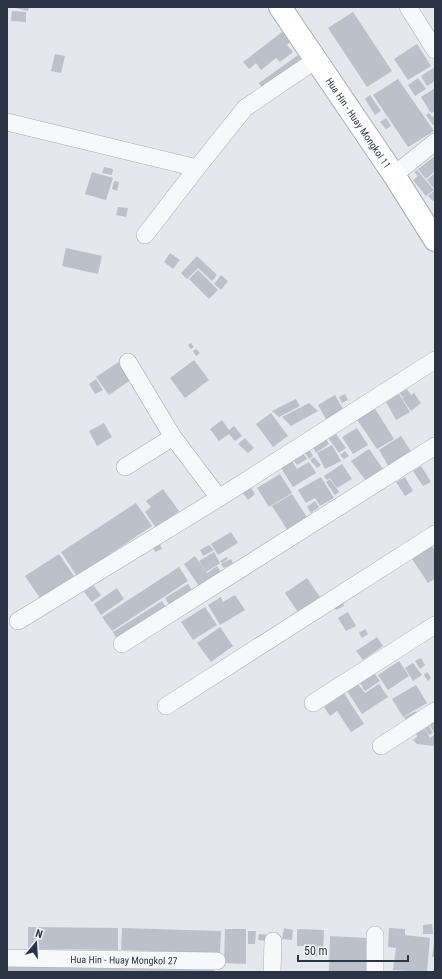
<svg xmlns="http://www.w3.org/2000/svg" width="442" height="979" viewBox="0 0 442 979" font-family="'Roboto Condensed',sans-serif">
<rect width="100%" height="100%" fill="#e4e7ec"/>
<g fill="#bbc0ca">
<polygon points="12,7 29,7 28,11"/>
<polygon points="12,11 26,12 26,22 11,21"/>
<polygon points="353,12 392,71 367,87 328,28"/>
<polygon points="282,32 290,42 287,45 293,52 280,62 276,58 261,70 256,63 249,69 243,62"/>
<polygon points="417,44 431,66 408,80 394,59"/>
<polygon points="55,54 65,56 61,73 51,71"/>
<polygon points="298,55 304,64 264,91 259,83"/>
<polygon points="435,67 435,81 427,86 421,76"/>
<polygon points="418,78 426,89 415,96 408,85"/>
<polygon points="398,79 434,131 408,147 373,95"/>
<polygon points="435,88 435,111 431,113 421,97"/>
<polygon points="370,95 381,111 375,115 365,99"/>
<polygon points="429,113 432,117 435,115 435,124 433,125 426,115"/>
<polygon points="386,118 391,126 386,129 380,122"/>
<polygon points="435,156 435,171 426,179 418,169"/>
<polygon points="104,167 113,169 112,175 102,173"/>
<polygon points="417,170 434,190 426,196 413,180 418,176 414,172"/>
<polygon points="92,172 113,178 106,200 85,194"/>
<polygon points="435,173 435,190 427,180"/>
<polygon points="114,181 119,182 117,191 112,189"/>
<polygon points="434,191 435,193 435,199 433,201 428,196"/>
<polygon points="118,207 128,208 126,217 116,215"/>
<polygon points="66,248 102,256 98,274 62,266"/>
<polygon points="170,253 180,260 173,269 164,262"/>
<polygon points="197,256 217,275 212,281 198,268 187,279 181,273"/>
<polygon points="198,270 218,290 209,299 189,279"/>
<polygon points="221,275 228,281 221,290 214,284"/>
<polygon points="191,343 194,347 191,349 188,345"/>
<polygon points="196,349 200,353 196,356 193,351"/>
<polygon points="194,360 209,380 185,398 170,378"/>
<polygon points="120,361 132,379 109,395 96,377"/>
<polygon points="96,379 103,390 95,394 89,384"/>
<polygon points="407,389 415,401 411,395 414,393 421,403 411,411 402,398 408,394 402,397 400,393"/>
<polygon points="345,394 348,400 342,403 339,397"/>
<polygon points="399,394 410,412 396,420 386,402"/>
<polygon points="335,395 343,409 326,419 318,405"/>
<polygon points="296,399 300,406 279,417 272,411"/>
<polygon points="309,403 318,411 291,426 282,417"/>
<polygon points="374,407 394,439 377,449 356,418"/>
<polygon points="271,413 288,436 273,447 256,424"/>
<polygon points="222,420 229,430 234,426 242,436 235,441 229,434 219,441 210,429"/>
<polygon points="104,423 112,437 97,446 89,431"/>
<polygon points="357,428 368,445 353,454 342,437"/>
<polygon points="336,434 346,448 339,453 329,439"/>
<polygon points="401,436 412,453 389,467 379,450"/>
<polygon points="245,438 254,448 248,453 238,444"/>
<polygon points="326,439 329,444 316,453 313,447"/>
<polygon points="332,445 341,461 325,469 317,453"/>
<polygon points="309,449 313,456 309,459 304,452"/>
<polygon points="369,449 383,469 366,481 351,461"/>
<polygon points="345,451 349,456 344,459 340,455"/>
<polygon points="303,453 307,459 297,465 293,459"/>
<polygon points="314,457 321,465 317,468 310,460"/>
<polygon points="292,461 297,469 309,462 316,473 293,487 281,468"/>
<polygon points="342,464 352,479 337,488 330,478 327,480 324,476"/>
<polygon points="421,466 431,482 423,486 413,471"/>
<polygon points="280,474 292,493 269,507 257,488"/>
<polygon points="321,477 334,498 320,506 315,498 306,503 298,490"/>
<polygon points="405,477 413,491 405,496 396,482"/>
<polygon points="330,479 339,492 335,495 326,482"/>
<polygon points="250,486 255,494 248,500 242,492"/>
<polygon points="163,489 179,511 156,528 145,512 151,507 146,501"/>
<polygon points="292,494 308,519 288,531 272,506"/>
<polygon points="315,501 319,507 311,513 307,507"/>
<polygon points="136,503 152,526 77,576 61,552"/>
<polygon points="231,532 238,543 218,555 211,544"/>
<polygon points="159,543 162,549 155,552 153,546"/>
<polygon points="209,545 214,550 203,556 200,550"/>
<polygon points="432,546 435,551 435,579 428,583 412,559"/>
<polygon points="214,552 220,563 206,572 199,561"/>
<polygon points="59,554 74,576 40,598 25,576"/>
<polygon points="195,556 208,575 207,573 217,566 221,572 199,586 184,564"/>
<polygon points="227,557 228,559 222,563 220,561"/>
<polygon points="231,559 233,563 224,568 221,564"/>
<polygon points="179,567 188,581 112,631 102,617"/>
<polygon points="307,578 320,597 298,612 285,593"/>
<polygon points="188,584 193,592 170,606 165,598"/>
<polygon points="93,585 101,595 92,602 84,592"/>
<polygon points="117,588 124,599 101,615 94,604"/>
<polygon points="235,595 245,610 220,625 208,605 221,597 223,602"/>
<polygon points="162,601 166,607 117,639 113,632"/>
<polygon points="343,601 344,606 336,610 334,607"/>
<polygon points="205,607 217,625 193,640 181,622"/>
<polygon points="348,612 356,626 346,631 338,618"/>
<polygon points="220,627 233,646 211,662 197,643"/>
<polygon points="365,629 368,634 362,638 359,633"/>
<polygon points="377,637 383,646 363,660 356,651"/>
<polygon points="421,658 425,665 420,669 415,661"/>
<polygon points="399,661 409,676 388,690 378,675"/>
<polygon points="413,663 422,675 413,681 405,668"/>
<polygon points="372,670 380,681 365,691 358,680"/>
<polygon points="427,672 431,678 428,681 424,675"/>
<polygon points="358,684 365,693 379,684 388,697 362,714 347,691"/>
<polygon points="416,685 427,703 403,717 392,699"/>
<polygon points="344,693 364,724 351,732 337,711 330,716 324,707"/>
<polygon points="416,711 418,716 407,722 404,717"/>
<polygon points="435,721 435,734 429,724"/>
<polygon points="429,726 433,733 429,735 425,728"/>
<polygon points="425,729 430,738 434,735 435,746 417,744 413,740 417,737 416,733"/>
<polygon points="432,924 433,934 423,934 423,925"/>
<polygon points="28,927 118,928 118,950 28,949"/>
<polygon points="122,928 221,931 220,953 121,950"/>
<polygon points="284,928 293,930 292,940 282,939"/>
<polygon points="389,928 405,929 405,935 430,938 427,972 393,970 396,948 388,947"/>
<polygon points="225,929 246,929 246,964 224,963"/>
<polygon points="297,929 324,930 323,957 309,956 309,946 297,946"/>
<polygon points="248,931 256,931 255,944 248,944"/>
<polygon points="259,934 269,935 268,941 258,940"/>
<polygon points="330,936 367,938 366,971 329,972"/>
<polygon points="434,943 435,943 435,957 432,957"/>
<polygon points="7,964 214,970 214,972 7,972"/>
</g>
<g fill="none" stroke-linecap="round" stroke-linejoin="round">
<defs>
<g id="street">
<polyline points="408,7 435,50"/>
<polyline points="7,122 197,168 245,108 317,59"/>
<polyline points="394,175 435,142"/>
<polyline points="145,235 197,168"/>
<polyline points="128,362 173,437 219,498"/>
<polyline points="125,467 173,437"/>
<polyline points="18,621 219,498 435,360"/>
<polyline points="122,644 435,446"/>
<polyline points="313,703 435,625"/>
<polyline points="166,706 435,534"/>
<polyline points="381,746 435,711"/>
<path id="s1" d="M7,958L217,961"/>
<polyline points="272,972 273,941"/>
<polyline points="375,972 375,935"/>
</g>
<g id="secondary">
<path id="s2" d="M280,7L394,175L435,240"/>
</g>
</defs>
<use href="#street" stroke="#a9aeb7" stroke-width="18"/>
<use href="#secondary" stroke="#a9aeb7" stroke-width="24"/>
<use href="#street" stroke="#f7f8fa" stroke-width="17"/>
<use href="#secondary" stroke="#fff" stroke-width="22"/>
</g>
<g text-anchor="middle" stroke-width="3.5" stroke-linejoin="round" paint-order="stroke">
<g font-size="10" fill="#2b3445" stroke="#f4f6f9">
<text dy="4" stroke="none"><textPath href="#s2" startOffset="140">Hua Hin - Huay Mongkol 11</textPath></text>
<text dy="4" stroke="none"><textPath href="#s1" startOffset="117">Hua Hin - Huay Mongkol 27</textPath></text>
</g>
</g>
<rect width="442" height="979" fill="none" stroke="#2b3445" stroke-width="16"/>
<g transform="translate(36 943) rotate(18)" stroke="#f4f6f9" stroke-width="3" paint-order="stroke">
<path d="M0-3L7 15L0 10L-7 15Z" fill="#2b3445"/>
<text y="-6" font-size="11" font-weight="bold" text-anchor="middle" fill="#2b3445">N</text>
</g>
<path d="M298 955v6h110v-6" fill="none" stroke="#2b3445" stroke-width="2"/>
<text x="304" y="955" font-size="12" fill="#2b3445" stroke="#f4f6f9" stroke-width="3" paint-order="stroke">50 m</text>
</svg>
